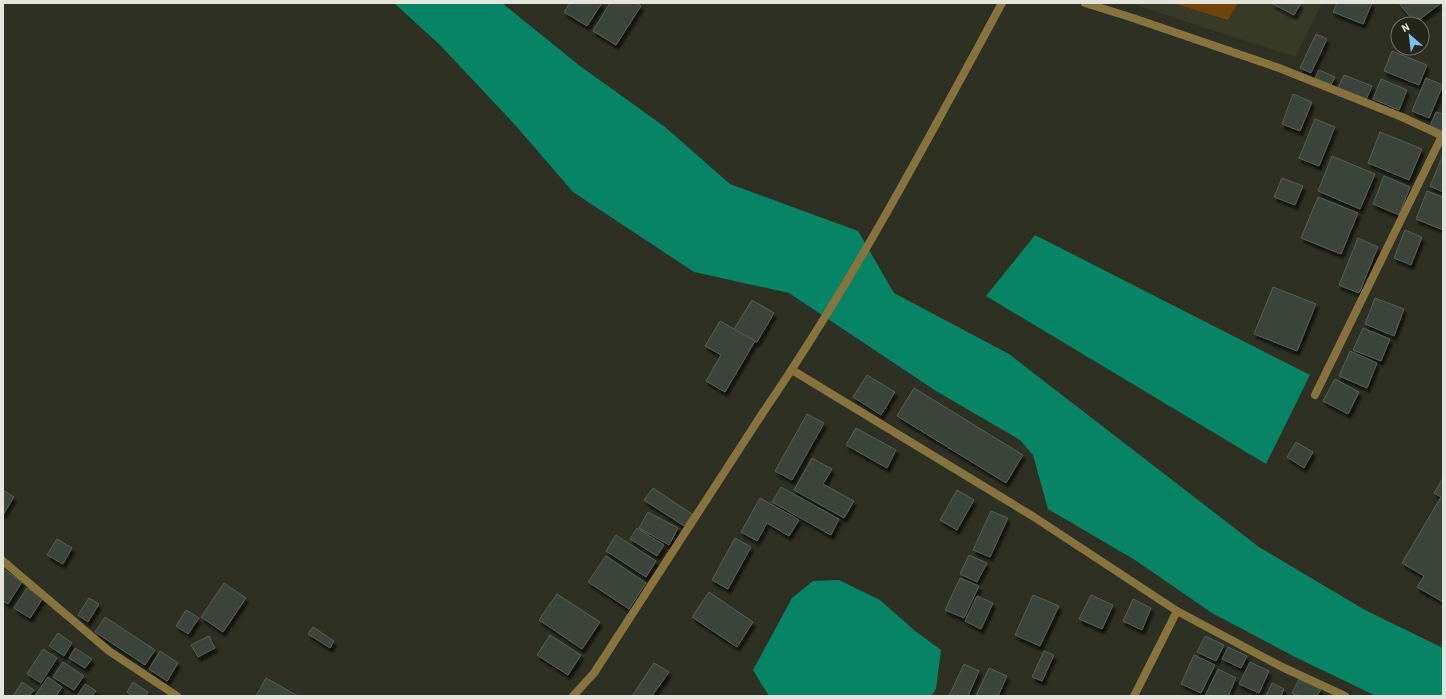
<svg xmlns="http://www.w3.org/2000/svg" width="1446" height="699" viewBox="0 0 1446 699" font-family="'Source Sans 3',sans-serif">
<defs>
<filter id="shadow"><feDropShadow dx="2.5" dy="4.5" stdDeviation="1" flood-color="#0009"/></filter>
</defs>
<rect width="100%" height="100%" fill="#2e3023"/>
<polygon fill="#373a27" points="1130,3 1172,3 1228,20 1238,3 1271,3 1294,15 1301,3 1322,3 1295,57"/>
<polygon fill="#724308" points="1172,3 1238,3 1228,20"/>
<g fill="#078463">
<polygon points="394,3 502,3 580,66 665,127 730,184 858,231 894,293 1009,354 1259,547 1365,610 1443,648 1443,696 1376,696 1293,656 1212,613 1135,560 1048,509 1033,455 1020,440 936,391 789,293 694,272 573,192 516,126 440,45"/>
<polygon points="1035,235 1310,375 1266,464 986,296"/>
<polygon points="839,580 880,600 914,630 941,650 936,689 931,696 769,696 753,670 792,598 813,581"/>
</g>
<g fill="#3b453a" stroke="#555f53" filter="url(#shadow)">
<polygon points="570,3 602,3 587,26 564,12"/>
<polygon points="610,3 636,3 641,6 616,45 593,31"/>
<polygon points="1271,3 1301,3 1294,15"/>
<polygon points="1337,3 1372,3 1363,24 1333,12"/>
<polygon points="1399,3 1441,3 1415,23"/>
<polygon points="1316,34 1327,39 1311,73 1300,68"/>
<polygon points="1392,51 1427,65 1419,85 1384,71"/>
<polygon points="1319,70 1335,77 1331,85 1315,78"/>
<polygon points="1344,75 1372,86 1366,100 1338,88"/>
<polygon points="1426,78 1443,85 1429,118 1412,111"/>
<polygon points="1381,79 1407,90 1399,110 1373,99"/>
<polygon points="1293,94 1312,102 1300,131 1282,124"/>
<polygon points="1436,112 1443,114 1443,131 1430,126"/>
<polygon points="1315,119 1335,127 1319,166 1299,158"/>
<polygon points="1380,132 1422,149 1409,180 1368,163"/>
<polygon points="1443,155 1443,192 1430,186"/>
<polygon points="1332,156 1375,174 1360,209 1318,191"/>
<polygon points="1384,176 1410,187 1399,215 1373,204"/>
<polygon points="1282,178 1303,186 1295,205 1274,197"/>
<polygon points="1427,191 1443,197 1443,230 1416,219"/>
<polygon points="1318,197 1358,213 1341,254 1301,238"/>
<polygon points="1405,230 1422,237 1411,265 1394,258"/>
<polygon points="1358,238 1378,247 1359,293 1339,285"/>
<polygon points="1273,287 1316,304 1297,351 1254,334"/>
<polygon points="1375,298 1404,309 1394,336 1365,324"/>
<polygon points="752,300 774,313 757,342 734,329"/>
<polygon points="720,321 755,341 725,392 706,381 721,355 705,346"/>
<polygon points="1363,328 1390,339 1381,361 1353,350"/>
<polygon points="1350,351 1377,363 1367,388 1339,376"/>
<polygon points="867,375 895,392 881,415 853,397"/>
<polygon points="1335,379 1359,392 1348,414 1323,401"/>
<polygon points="914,388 1023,455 1006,483 897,416"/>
<polygon points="807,414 824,423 792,480 775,471"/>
<polygon points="856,428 896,450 887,468 846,445"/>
<polygon points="1296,442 1313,452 1304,468 1287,457"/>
<polygon points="812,458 832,469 823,484 854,501 844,518 794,490"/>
<polygon points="1443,478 1443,602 1417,587 1424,576 1402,563 1441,497 1434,493"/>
<polygon points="781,487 839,519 831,535 772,502"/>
<polygon points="653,488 692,514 684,526 644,500"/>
<polygon points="3,490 14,497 3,515"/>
<polygon points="957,490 974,500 957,530 940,520"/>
<polygon points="760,498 799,520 789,536 767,523 757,541 741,532"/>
<polygon points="991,511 1008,518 990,557 973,550"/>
<polygon points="648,512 678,528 669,545 639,528"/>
<polygon points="637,528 664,545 657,556 630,539"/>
<polygon points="616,535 656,561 646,577 606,551"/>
<polygon points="735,538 751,547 728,589 712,580"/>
<polygon points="57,539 72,548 63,564 47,555"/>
<polygon points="969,555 987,563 977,582 960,574"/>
<polygon points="606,556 646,583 629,609 588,582"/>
<polygon points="3,569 22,582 8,604 3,601"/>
<polygon points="960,578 979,586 964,618 945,610"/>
<polygon points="224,583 246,598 223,632 201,617"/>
<polygon points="27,588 43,598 30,618 14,608"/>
<polygon points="709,592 753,622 737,647 692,617"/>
<polygon points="557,594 600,622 582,649 539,620"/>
<polygon points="1033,595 1059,606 1040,646 1015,635"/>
<polygon points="1091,595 1113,605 1102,629 1079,619"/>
<polygon points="977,596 993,603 981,629 965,621"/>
<polygon points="89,598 99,604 88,622 78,615"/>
<polygon points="1133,599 1151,608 1142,630 1123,621"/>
<polygon points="186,610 199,618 188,634 176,626"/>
<polygon points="105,617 155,650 145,665 95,632"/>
<polygon points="313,627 334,641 330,648 308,634"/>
<polygon points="58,633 72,643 64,656 49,646"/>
<polygon points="550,635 581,655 568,675 537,655"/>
<polygon points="209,636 215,648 198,657 191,645"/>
<polygon points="1205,636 1224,645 1216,661 1197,652"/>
<polygon points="1228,647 1247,656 1241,668 1222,659"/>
<polygon points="75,648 92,659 85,668 69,658"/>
<polygon points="43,649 57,658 41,683 27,674"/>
<polygon points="160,651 178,663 167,681 149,669"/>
<polygon points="1044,651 1054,655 1042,681 1032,677"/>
<polygon points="1194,655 1215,665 1201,693 1181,684"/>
<polygon points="63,662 84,676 74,690 53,677"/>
<polygon points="1250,662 1269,671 1259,693 1239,684"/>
<polygon points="654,663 669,672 652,696 632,696"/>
<polygon points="964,664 979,671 968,696 949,696"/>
<polygon points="989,668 1007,676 998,696 976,696"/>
<polygon points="1218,669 1236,678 1228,696 1205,696"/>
<polygon points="48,677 62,687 56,696 35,696"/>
<polygon points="266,678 298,696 256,696"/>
<polygon points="1299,679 1321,689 1317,696 1299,696 1292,693"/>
<polygon points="22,682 34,690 29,696 13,696"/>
<polygon points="133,682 148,692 146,696 132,696 127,692"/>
<polygon points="1272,683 1284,689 1281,696 1266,696"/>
<polygon points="85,684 96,691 92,696 77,696"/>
</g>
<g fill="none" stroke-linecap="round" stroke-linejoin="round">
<g stroke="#87733e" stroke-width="8">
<polyline points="1085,3 1133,18 1279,68 1402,117 1443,136"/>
<polyline points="792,370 1034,517 1177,611 1282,667 1345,696"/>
<polyline points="1315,395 1442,136"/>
<polyline points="3,561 109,651 177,696"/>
<path d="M573,696L594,673L764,411C853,281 927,141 1002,3"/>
<polyline points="1134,696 1177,611"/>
</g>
</g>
<rect width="1446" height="699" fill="none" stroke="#e3e5dd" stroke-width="8"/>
<g transform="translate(1410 36) rotate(332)"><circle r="19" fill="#242619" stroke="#707267"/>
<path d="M0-3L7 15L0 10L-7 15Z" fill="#79bff8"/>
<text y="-6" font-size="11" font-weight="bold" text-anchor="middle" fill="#e3e5dd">N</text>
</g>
</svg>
